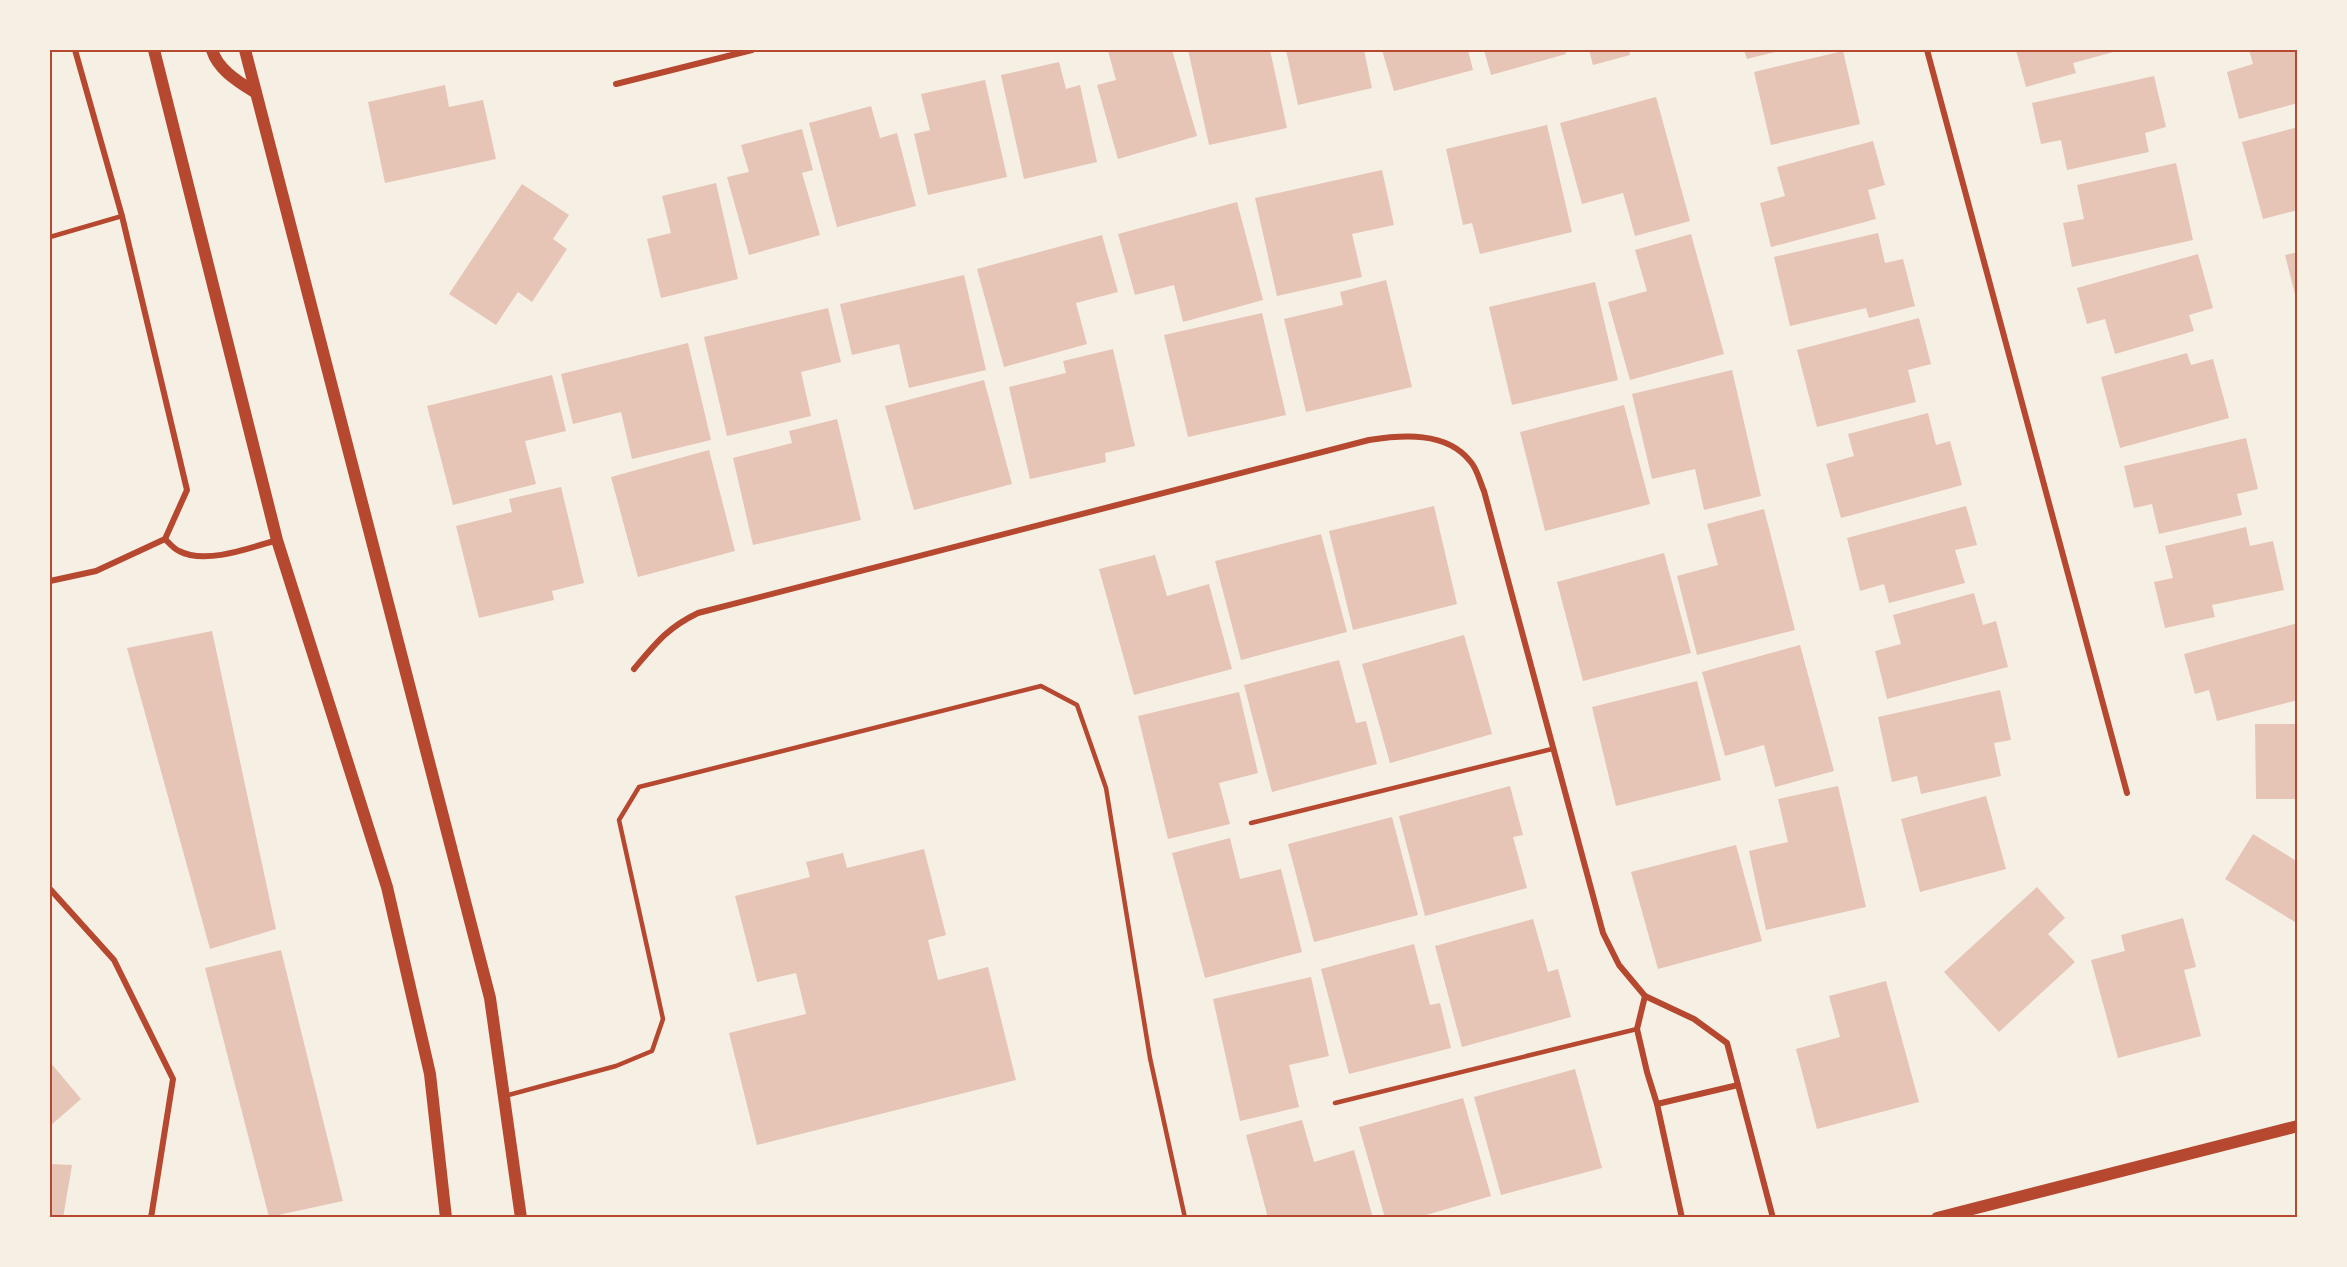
<svg xmlns="http://www.w3.org/2000/svg" width="2347" height="1267" viewBox="0 0 2347 1267" font-family="Overpass,sans-serif">
<rect width="100%" height="100%" fill="#f6efe4"/>
<g fill="#e6c5b7">
<polygon points="1113,50 1172,50 1197,136 1118,159 1097,85 1116,80 1108,51"/>
<polygon points="1188,50 1270,50 1287,128 1209,145"/>
<polygon points="1286,50 1364,50 1372,88 1298,105"/>
<polygon points="1382,50 1468,50 1473,70 1394,91"/>
<polygon points="1484,50 1565,50 1566,54 1491,75"/>
<polygon points="1589,50 1629,50 1630,55 1593,65"/>
<polygon points="1744,50 1783,50 1747,59"/>
<polygon points="2016,50 2121,50 2073,63 2076,73 2026,87"/>
<polygon points="2249,50 2298,50 2298,103 2239,119 2227,72 2253,64"/>
<polygon points="1843,51 1860,124 1771,145 1754,72"/>
<polygon points="1059,62 1066,89 1080,85 1097,162 1024,179 1001,75"/>
<polygon points="2154,76 2166,127 2145,133 2149,152 2067,170 2061,140 2041,144 2032,103"/>
<polygon points="985,80 1007,177 928,195 914,134 930,130 921,94"/>
<polygon points="445,85 449,107 483,100 496,159 385,183 368,102"/>
<polygon points="1656,97 1690,221 1635,236 1623,193 1582,204 1560,123"/>
<polygon points="871,106 880,138 897,133 916,206 837,227 809,123"/>
<polygon points="1547,125 1572,232 1480,254 1472,223 1463,225 1446,149"/>
<polygon points="2298,127 2298,210 2263,219 2242,142"/>
<polygon points="802,129 813,170 802,173 820,235 749,255 727,177 749,172 741,145"/>
<polygon points="1873,141 1885,185 1868,190 1876,219 1771,247 1760,203 1785,196 1777,167"/>
<polygon points="2176,163 2193,240 2072,267 2063,223 2084,219 2077,185"/>
<polygon points="1382,170 1394,225 1352,234 1362,277 1277,296 1255,198"/>
<polygon points="716,183 738,279 661,298 647,239 671,233 662,196"/>
<polygon points="522,184 569,215 553,239 567,249 532,302 518,292 496,325 449,294"/>
<polygon points="1237,202 1263,300 1183,322 1174,285 1135,295 1118,234"/>
<polygon points="1878,233 1885,263 1903,259 1915,306 1869,318 1866,308 1790,326 1774,257"/>
<polygon points="1691,234 1724,354 1630,380 1608,302 1647,291 1635,250"/>
<polygon points="1102,235 1118,292 1076,303 1087,344 1004,367 977,269"/>
<polygon points="2298,252 2298,301 2297,302 2285,255"/>
<polygon points="2198,254 2213,308 2189,315 2194,331 2115,354 2105,319 2087,324 2077,288"/>
<polygon points="964,275 986,370 909,388 899,344 852,355 840,304"/>
<polygon points="1386,280 1412,387 1306,412 1284,319 1343,305 1340,292"/>
<polygon points="1595,282 1618,380 1512,405 1489,307"/>
<polygon points="828,308 841,362 801,372 811,416 727,436 704,337"/>
<polygon points="1262,313 1286,415 1188,437 1164,335"/>
<polygon points="1919,318 1931,364 1908,370 1916,402 1817,427 1797,350"/>
<polygon points="688,343 711,440 632,459 621,412 573,424 561,374"/>
<polygon points="1113,349 1135,446 1105,453 1106,462 1030,479 1009,387 1066,373 1063,361"/>
<polygon points="2187,353 2191,365 2213,359 2229,418 2120,448 2101,377"/>
<polygon points="1732,370 1761,496 1704,510 1695,469 1652,479 1632,394"/>
<polygon points="552,375 566,431 525,441 536,484 453,505 427,406"/>
<polygon points="984,380 1012,484 914,510 885,406"/>
<polygon points="1624,405 1650,504 1545,531 1520,432"/>
<polygon points="1928,413 1936,445 1950,441 1962,485 1841,518 1826,464 1854,456 1848,434"/>
<polygon points="837,419 861,520 753,545 733,458 792,443 789,431"/>
<polygon points="2246,438 2258,489 2237,494 2242,515 2159,534 2152,504 2134,508 2124,466"/>
<polygon points="709,450 735,551 638,577 611,477"/>
<polygon points="561,487 584,583 552,591 554,600 479,618 456,526 512,512 509,499"/>
<polygon points="1434,506 1457,604 1353,630 1329,531"/>
<polygon points="1966,506 1977,545 1955,550 1965,583 1889,603 1884,584 1860,591 1847,538"/>
<polygon points="1764,509 1795,630 1697,655 1677,576 1718,565 1707,524"/>
<polygon points="2246,527 2250,546 2273,541 2284,590 2212,605 2215,617 2165,628 2154,582 2173,578 2165,546"/>
<polygon points="1321,534 1347,632 1241,660 1215,561"/>
<polygon points="1664,553 1691,653 1583,681 1557,582"/>
<polygon points="1155,555 1167,596 1209,584 1232,669 1134,695 1099,569"/>
<polygon points="1974,593 1983,625 1996,621 2008,667 1887,699 1875,651 1901,644 1893,615"/>
<polygon points="2298,623 2298,700 2217,721 2209,690 2195,694 2184,654"/>
<polygon points="212,631 276,929 210,949 127,648"/>
<polygon points="1464,635 1492,734 1390,763 1362,664"/>
<polygon points="1800,645 1834,771 1775,787 1764,745 1725,756 1702,672"/>
<polygon points="1339,660 1356,723 1366,721 1377,764 1272,792 1244,685"/>
<polygon points="1697,681 1721,780 1616,806 1592,707"/>
<polygon points="2000,690 2011,740 1994,743 2001,776 1921,794 1917,776 1892,782 1878,717"/>
<polygon points="1239,692 1258,773 1219,783 1230,824 1168,839 1138,716"/>
<polygon points="2255,724 2298,724 2298,799 2256,799"/>
<polygon points="1510,786 1523,835 1513,837 1527,888 1425,916 1399,816"/>
<polygon points="1838,786 1866,907 1766,930 1749,851 1788,842 1778,799"/>
<polygon points="1986,796 2006,869 1920,892 1901,819"/>
<polygon points="1392,817 1418,915 1314,942 1288,844"/>
<polygon points="2253,834 2298,862 2298,924 2225,879"/>
<polygon points="1230,838 1240,879 1281,869 1302,952 1205,978 1172,853"/>
<polygon points="1736,845 1762,941 1658,969 1631,872"/>
<polygon points="924,849 946,935 928,940 938,980 988,967 1016,1080 757,1145 729,1033 806,1014 796,973 757,982 735,896 810,877 806,862 843,853 847,868"/>
<polygon points="2037,887 2065,918 2048,934 2075,962 1999,1032 1944,972"/>
<polygon points="2183,918 2196,967 2184,970 2201,1036 2118,1058 2091,960 2125,951 2121,935"/>
<polygon points="1533,919 1548,972 1558,969 1571,1017 1462,1047 1435,946"/>
<polygon points="1414,944 1430,1005 1440,1003 1451,1048 1349,1074 1321,969"/>
<polygon points="281,950 343,1201 269,1217 205,968"/>
<polygon points="1311,977 1329,1056 1289,1065 1299,1107 1240,1121 1213,999"/>
<polygon points="1886,981 1919,1102 1817,1129 1796,1049 1840,1037 1829,996"/>
<polygon points="50,1062 81,1099 50,1126"/>
<polygon points="1575,1069 1602,1168 1501,1195 1474,1097"/>
<polygon points="1463,1098 1491,1196 1416,1218 1385,1218 1359,1127"/>
<polygon points="1302,1120 1314,1162 1354,1150 1373,1218 1268,1218 1246,1135"/>
<polygon points="50,1164 72,1165 63,1218 50,1218"/>
</g>
<g fill="none" stroke-linecap="round" stroke-linejoin="round">
<g stroke="#b5482f" stroke-width="4.5">
<polyline points="50,237 122,216"/>
<polyline points="1251,823 1552,749"/>
<polyline points="505,1096 616,1066 652,1051 663,1019 619,820 639,787 1041,686 1077,705 1106,788 1150,1058 1185,1218"/>
<polyline points="1335,1103 1637,1029"/>
</g>
<g stroke="#b5482f" stroke-width="6">
<polyline points="75,50 122,216 187,490 165,539"/>
<polyline points="1927,50 2127,793"/>
<polyline points="616,84 752,50"/>
<path d="M165,539C169,543 174,549 179,551C205,565 250,548 277,540"/>
<polyline points="50,581 96,571 165,539"/>
<path d="M634,669C656,643 667,628 698,613L1369,440C1402,435 1446,431 1470,461C1477,468 1480,482 1484,491L1603,933L1619,965L1645,996"/>
<polyline points="50,889 114,960 173,1079 151,1218"/>
<polyline points="1657,1104 1738,1085"/>
<polyline points="1682,1218 1657,1104 1647,1072 1637,1029 1645,996 1694,1019 1727,1043 1773,1218"/>
</g>
<g stroke="#b5482f" stroke-width="12">
<polyline points="154,50 277,540 387,887 430,1074 446,1218"/>
<path d="M212,50C218,70 239,82 256,93"/>
<polyline points="245,50 490,998 521,1218"/>
<polyline points="1937,1218 2298,1126"/>
</g>
</g>
<rect width="2347" height="1267" fill="none" stroke="#f6efe4" stroke-width="102"/>
<rect x="51" y="51" width="2245" height="1165" fill="none" stroke="#b5482f" stroke-width="2"/>
</svg>
